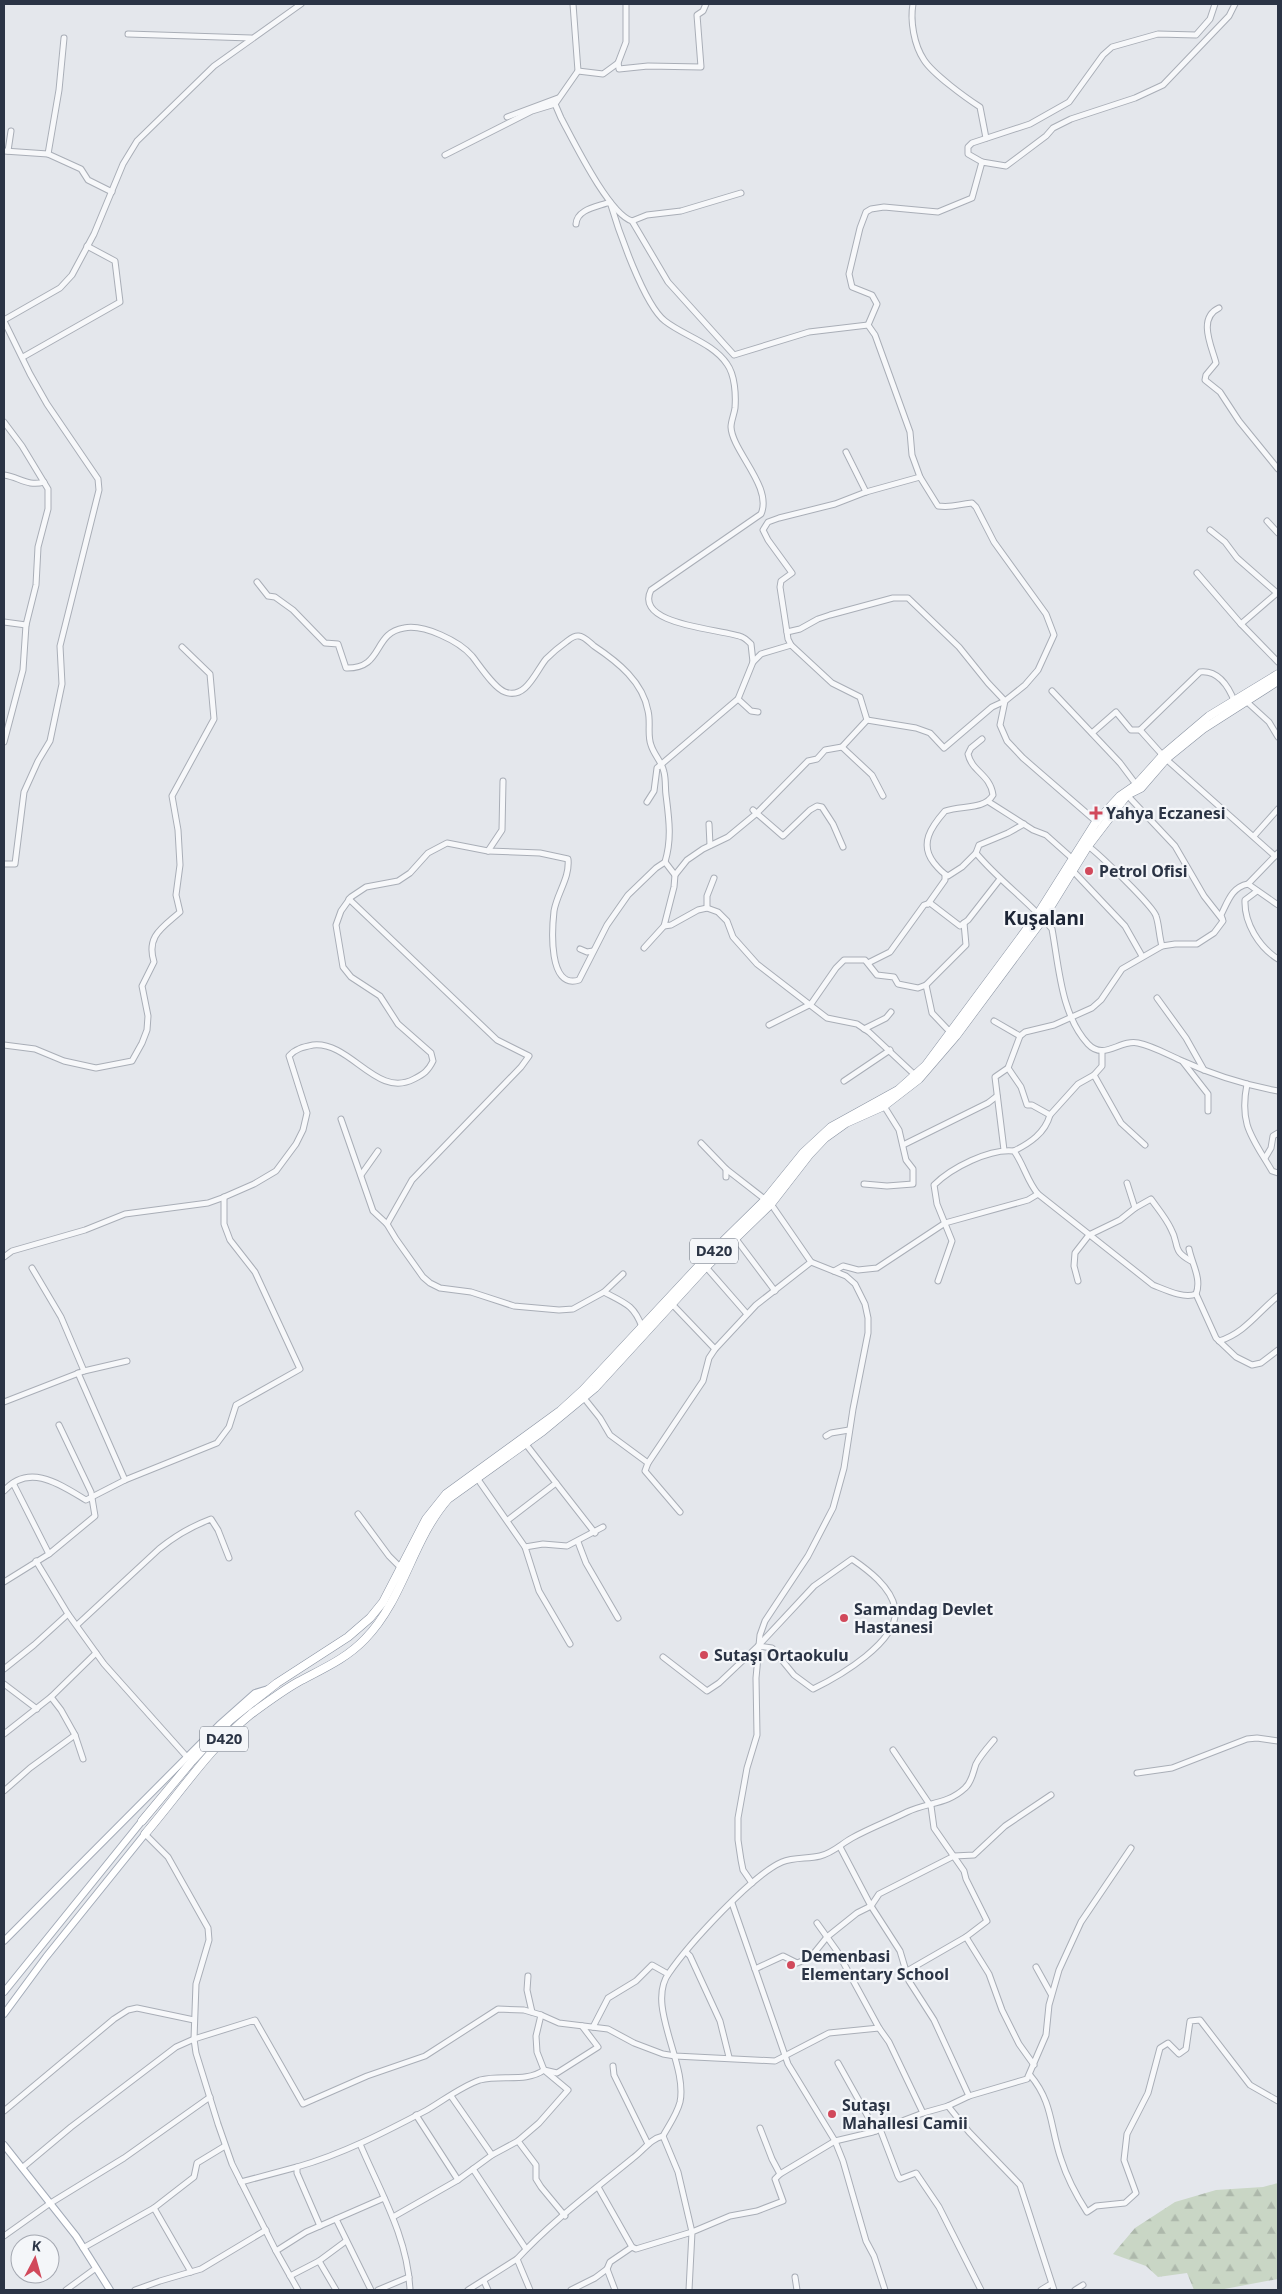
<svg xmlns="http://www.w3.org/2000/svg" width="1282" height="2294" viewBox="0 0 1282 2294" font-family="'Noto Sans',sans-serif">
<defs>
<pattern id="forest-firs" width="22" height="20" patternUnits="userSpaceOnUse" patternTransform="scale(1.25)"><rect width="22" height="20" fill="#c9d6c5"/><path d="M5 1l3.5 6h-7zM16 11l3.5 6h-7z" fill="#adb8ab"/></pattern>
</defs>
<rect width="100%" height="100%" fill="#e4e7ec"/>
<polygon fill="url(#forest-firs)" points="1278,2183 1278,2279 1219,2290 1194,2290 1187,2273 1158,2277 1146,2266 1113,2254 1135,2228 1175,2202 1216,2190 1263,2187"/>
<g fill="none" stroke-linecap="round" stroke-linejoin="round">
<defs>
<g id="minor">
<path d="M573,4L578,71L555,104L561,118C574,142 609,214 632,221L668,282L734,355L809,332L868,325L875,335L910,432L912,455L920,477L938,506C954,508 958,504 972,503L976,507L994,542L1046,614L1054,635L1038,670L1025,685L1005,701L1000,725L1007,741L1023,758L1098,823"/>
<path d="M913,4C910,21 914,45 924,60C933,74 966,98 980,107L986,138"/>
<polyline points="128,34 251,38"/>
<polyline points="618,63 619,69 648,66 701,67 697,15 703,11 706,4"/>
<polyline points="578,71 603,74 618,63 626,42 626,4"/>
<polyline points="507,117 558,98"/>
<polyline points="4,151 48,154 81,169 88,180 112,192"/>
<polyline points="8,151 11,131"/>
<polyline points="48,154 59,90 64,38"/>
<polyline points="445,155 532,111 555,104"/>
<polyline points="982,162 968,154 968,147 972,143 1030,124 1069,102 1103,55 1112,47 1158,34 1196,35 1210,19 1215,4"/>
<polyline points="632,221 647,215 681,211 741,193"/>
<path d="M576,224C577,209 597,207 610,202C618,229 644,305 665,321C684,336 713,343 727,364C735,375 736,395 735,408C734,415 731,421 731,427C732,451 773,487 761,514L651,590C633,626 724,629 742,637C745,638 748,641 751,644L753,662L738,699L657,768L654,791L647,802"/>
<path d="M1219,308C1197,318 1212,347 1216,363L1206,375L1205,380L1220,392L1239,421L1278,469"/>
<polyline points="4,320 60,288 72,275 94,234 123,164 137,141 214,66 301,4"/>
<polyline points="4,321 30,374 47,404 98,479 99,490 60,646 62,684 50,741 38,761 24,792 15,864 4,864"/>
<polyline points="868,325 877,304 872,295 852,287 849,274 860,228 866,212 871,209 884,207 938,212 972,198 982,162 1006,166 1046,136 1053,128 1071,119 1135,98 1163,85 1229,16 1235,4"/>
<polyline points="23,357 120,302 115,261 87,246"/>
<polyline points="4,422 22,446 48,489 48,509 38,547 36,585 26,625 23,670 4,742"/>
<polyline points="846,452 866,492"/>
<path d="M4,475C19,477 28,487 44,482"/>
<polyline points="1267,521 1278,533"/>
<polyline points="1210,530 1225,542 1237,558 1277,593 1241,624"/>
<polyline points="1197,573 1241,624 1278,662"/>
<polyline points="4,622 26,625"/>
<polyline points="787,632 800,629 818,619 830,615 893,598 908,598 959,647 988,683 1005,701 992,707 944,748 930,733 916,728 867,720 842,747 825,750 817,759 808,761 757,813 728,837 703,849 687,860 675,875 674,887 664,926 671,925 698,910 707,908 718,912 727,921 733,937 757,964 827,1018 857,1024 869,1032 917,1077"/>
<polyline points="753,662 761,654 791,645"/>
<polyline points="1052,691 1120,763 1138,787"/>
<polyline points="738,699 751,711 758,712"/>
<polyline points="1246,701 1269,722 1278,737"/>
<polyline points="867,720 860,697 832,683 791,645 788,639 780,587 781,581 792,573 768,540 763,530 768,522 779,518 835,504 866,492 920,477"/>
<path d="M1140,730L1200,672C1219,670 1229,687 1235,703"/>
<polyline points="1092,733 1116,712 1131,730 1140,730 1166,759 1275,856"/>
<polyline points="842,747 872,775 883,796"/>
<polyline points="1127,795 1175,846 1204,896 1222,919"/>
<polyline points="989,802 1033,830 1046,835 1074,860"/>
<polyline points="753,810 783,836 810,810 817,806 822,807 833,824 843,847"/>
<polyline points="709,824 710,845"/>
<path d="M1024,824L1008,833L979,845L976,853C999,881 1029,901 1052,929C1059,967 1061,1015 1088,1044C1104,1061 1120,1039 1138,1043C1153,1046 1166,1054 1180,1060C1211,1074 1245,1085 1278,1091"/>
<polyline points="1254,836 1278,809"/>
<path d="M1088,846C1099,854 1153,906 1156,916C1159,924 1159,936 1162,946"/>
<polyline points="488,851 502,830 503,781"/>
<path d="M976,853L962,867L948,876C942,873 938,868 934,863C919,844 931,827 945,811C962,805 984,810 993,795C990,774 972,772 968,754L971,748L982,739"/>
<polyline points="665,862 675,875"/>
<polyline points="1073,871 1125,926 1142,956"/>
<polyline points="1248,884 1278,853"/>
<path d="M1257,891L1245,900C1244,923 1259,947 1278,959"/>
<polyline points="349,899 497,1040 529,1056 521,1067 412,1180 387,1224"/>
<polyline points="928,904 945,880 945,875"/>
<polyline points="707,908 707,896 714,878"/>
<polyline points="644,948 664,926"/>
<polyline points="580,949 587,952 593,951"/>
<polyline points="868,963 890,952 924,905 930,903 960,926 968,920 1000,879"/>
<polyline points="926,985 966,945 964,923"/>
<polyline points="1157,998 1186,1038 1204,1070"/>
<polyline points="994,1021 1020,1036"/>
<polyline points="769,1025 811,1004 836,968 844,960 865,960 877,975 894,977 898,984 918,988 926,985 932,1013 951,1033"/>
<polyline points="864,1029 886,1018 891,1012"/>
<path d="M4,1045L35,1049L64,1061L96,1068L132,1061L142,1043L147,1030L148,1016L142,986L154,962C146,936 162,928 180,912L176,895L180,865L178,830L172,796L214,719L210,674L182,647"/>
<polyline points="1183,1062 1208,1094 1208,1111"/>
<polyline points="1008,1068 1021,1087 1027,1105 1032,1105 1050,1115 1078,1084 1094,1075 1102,1066 1102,1051"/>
<polyline points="1094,1075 1121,1123 1145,1145"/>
<polyline points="844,1081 890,1050"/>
<path d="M1247,1084C1239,1125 1252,1137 1272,1171L1278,1173"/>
<path d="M341,1119L373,1211L387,1224L396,1239L423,1277L430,1283L440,1288L471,1292L514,1306L559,1310L573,1309L604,1292C625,1303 634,1305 642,1327"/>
<polyline points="701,1143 726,1169 771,1204 811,1262 846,1276 855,1284 865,1304 868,1318 868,1333 853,1409 844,1468 833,1508 808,1556 765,1621 760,1635 756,1678 757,1735 747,1768 738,1818 738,1840 741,1860 743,1870 752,1883"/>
<polyline points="903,1145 988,1103 997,1096"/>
<path d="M1004,1150L995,1077L1008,1068L1020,1036L1025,1032L1054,1025L1092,1008L1101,1000L1122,969L1162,946L1175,944H1197L1214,933L1223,921L1221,915C1228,901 1232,887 1248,884L1278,905"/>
<path d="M1014,1151C1030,1143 1045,1133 1050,1115"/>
<polyline points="1265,1158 1271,1148 1273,1136 1278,1133"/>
<polyline points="726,1169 726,1177"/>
<polyline points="361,1175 378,1151"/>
<polyline points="864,1184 887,1186 913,1184 913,1169 906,1160 899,1130 884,1106"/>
<path d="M1135,1208L1151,1199C1158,1209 1166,1218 1171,1229C1180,1245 1171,1250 1191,1261"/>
<polyline points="736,1239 775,1291"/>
<path d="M4,1257L12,1251L85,1230L125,1214L208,1203L222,1198L254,1184L276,1171L296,1144L303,1130L307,1113L289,1056C295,1049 303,1047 313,1045C351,1041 376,1099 414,1079C424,1074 428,1071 433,1061L431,1053L398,1024L380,996L351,977L343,967L336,925L341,911L351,897L366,887L398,881L410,873L428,853L447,843L488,851L540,853L568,859C570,878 557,893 554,911C552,929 548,990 579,980L607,925L628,895L656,868L665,862C672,839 669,819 666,795C665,788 666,780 664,772C662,762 654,755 651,745C647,735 651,722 648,711C643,682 618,662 594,646C590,643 584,636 579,636C574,635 570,639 566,642C559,647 552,653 546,659C536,671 526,700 505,692C494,688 480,666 472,656C459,641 424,624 404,628C372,633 384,669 346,668L338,644L325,643L293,610L275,597L268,596L257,582"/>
<polyline points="706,1267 747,1314"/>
<polyline points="32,1268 61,1317 84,1371"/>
<polyline points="834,1271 843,1266 858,1270 877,1268 945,1223 1028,1200 1038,1194"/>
<path d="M938,1281L952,1241L937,1204L934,1185C951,1168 990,1148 1014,1151C1024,1165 1027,1181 1038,1194L1153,1285C1166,1290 1184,1299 1196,1294C1202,1279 1192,1264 1189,1249"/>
<polyline points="1078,1281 1074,1266 1075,1253 1089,1235 1120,1220 1135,1208 1127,1183"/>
<polyline points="604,1292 623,1274"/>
<polyline points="1196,1294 1216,1338 1236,1357 1252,1365 1261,1363 1278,1350"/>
<polyline points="672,1304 715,1349"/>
<path d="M1219,1341C1245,1333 1258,1312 1278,1296"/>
<polyline points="78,1373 125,1480"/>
<polyline points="584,1398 600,1418 610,1435 648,1463"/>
<polyline points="4,1402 84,1371 127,1361"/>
<polyline points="826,1436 831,1433 849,1430"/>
<polyline points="477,1478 525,1547 539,1591 570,1644"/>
<polyline points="13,1483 49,1554"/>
<polyline points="556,1483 595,1533"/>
<path d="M4,1491C29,1462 61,1485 86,1500L125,1480L217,1443L229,1427L236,1405L300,1369L255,1272L230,1240L224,1224V1197"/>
<polyline points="680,1512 645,1471 648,1463 703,1381 709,1358 715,1349 756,1305 811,1262"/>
<polyline points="358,1514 389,1556 401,1568"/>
<polyline points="508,1520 556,1483 525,1443"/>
<polyline points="578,1542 586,1563 618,1618"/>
<polyline points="525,1547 543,1544 567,1546 603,1527"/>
<polyline points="36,1561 68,1614 104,1664 187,1757"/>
<polyline points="4,1582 49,1554 95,1516 91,1492 59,1425"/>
<path d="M77,1625L159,1549C175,1536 192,1526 211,1519L218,1530L229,1558"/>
<path d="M663,1657L707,1691L719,1683L758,1646L814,1586L852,1559C868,1570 891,1587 895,1608C901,1641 838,1677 813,1689L794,1675L772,1648L758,1646"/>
<polyline points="4,1669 34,1645 68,1614"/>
<polyline points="4,1684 37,1709"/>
<polyline points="4,1734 51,1697 96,1653"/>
<polyline points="75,1735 83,1759"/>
<polyline points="893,1750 930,1805"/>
<polyline points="1137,1773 1172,1768 1247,1739 1257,1738 1278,1741"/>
<polyline points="4,1791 30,1768 75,1735 61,1710 51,1697"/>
<polyline points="145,1834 168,1857 208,1928 209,1940 196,1984 194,2039 196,2053 218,2124 232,2164 276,2251 298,2290"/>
<polyline points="840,1847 871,1906 900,1951 909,1981 934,2020 969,2096"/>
<polyline points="732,1903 788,2064 835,2141 843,2161 866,2241 874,2256 885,2290"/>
<polyline points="817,1923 837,1951 879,2028"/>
<polyline points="966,1937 989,1974 1002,2010 1019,2044 1034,2065"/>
<polyline points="686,1952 690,1956 720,2021 729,2057"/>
<polyline points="1036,1967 1051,1994"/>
<polyline points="755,1969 783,1956 797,1963 810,1958 827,1937 857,1913 871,1906 879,1894 954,1856 974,1855 1005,1826 1051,1795"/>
<polyline points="907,1971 966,1937 987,1921 966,1879 964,1871 934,1828 931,1806"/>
<polyline points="528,1976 527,1990 532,2012"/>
<polyline points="593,2027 608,1998 636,1981 652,1965 668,1974"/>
<polyline points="838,2063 876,2131"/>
<polyline points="613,2066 614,2075 648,2144"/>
<path d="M1030,2075C1053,2102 1050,2127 1061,2159C1067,2178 1076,2195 1087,2212L1096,2206L1125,2203L1136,2193L1124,2160L1127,2134L1148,2093L1160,2048L1168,2043L1179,2054L1186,2049L1190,2021L1200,2020L1250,2085L1278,2101"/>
<polyline points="451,2096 492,2155"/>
<polyline points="948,2106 969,2132 1020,2185 1054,2290"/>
<polyline points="4,2111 114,2019 128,2010 137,2008 194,2020"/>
<polyline points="416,2115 458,2180"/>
<polyline points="760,2128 772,2159 780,2174"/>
<polyline points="880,2129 898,2176 900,2179 916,2173 939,2207 981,2290"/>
<polyline points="518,2141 536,2165 536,2179 541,2187 565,2216"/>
<path d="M360,2144C380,2191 408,2238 410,2290"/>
<polyline points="22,2168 71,2127 176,2047 194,2039 255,2020 303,2104 367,2076 425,2056 498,2009 524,2010 541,2015 559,2023 608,2029 634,2043 663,2054 675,2056 775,2061 829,2033 879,2028 889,2042 923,2113"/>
<polyline points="473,2169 526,2249"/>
<polyline points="241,2182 297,2167"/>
<polyline points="598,2187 632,2247"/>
<polyline points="154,2208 191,2272"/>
<polyline points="393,2217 458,2180 492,2155 518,2141 539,2123 568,2090 544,2070 537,2052 536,2036 541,2015"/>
<polyline points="336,2219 371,2290"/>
<path d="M320,2226L297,2173V2167C343,2154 385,2132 427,2110C444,2100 462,2086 480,2080C501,2074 526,2083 544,2070L557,2073L598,2047L582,2026"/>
<polyline points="4,2236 49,2204 124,2158 210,2097"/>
<polyline points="83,2248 154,2208 194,2177 197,2163 225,2146"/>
<polyline points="276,2251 306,2232 384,2198"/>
<polyline points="319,2261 336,2290"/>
<polyline points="607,2269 615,2290"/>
<polyline points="290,2276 319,2261 346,2241"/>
<polyline points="795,2277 797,2290"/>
<polyline points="484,2281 488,2290"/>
<polyline points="66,2290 96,2268"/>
<polyline points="135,2290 160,2281 201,2269 266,2230"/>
<polyline points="378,2290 409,2277"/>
<polyline points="468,2290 517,2259"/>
<path d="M530,2290L517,2259C551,2222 594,2190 633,2158C644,2150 650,2139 663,2136C669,2125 677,2114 680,2102C688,2064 645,2005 669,1973C689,1944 752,1875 782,1862C794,1857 808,1859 820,1856C833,1853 841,1844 852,1838C870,1828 889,1821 907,1812C927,1802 947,1805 965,1788C972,1782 973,1772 976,1764C980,1756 988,1747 994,1740"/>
<polyline points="571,2290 595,2278 607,2269 610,2262 632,2247 636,2249 692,2232 678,2172 663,2136"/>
<polyline points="689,2290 692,2232 730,2216 757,2211 783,2201 775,2179 780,2174 835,2141 873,2132 923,2113 948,2106 969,2096 1027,2079 1046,2035 1049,2005 1059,1970 1081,1922 1131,1848"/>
<polyline points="1041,2290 1051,2284"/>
<polyline points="1075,2290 1083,2285"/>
</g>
<g id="major">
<polyline points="4,1941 219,1725 255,1693 268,1689"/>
<polyline points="4,1992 142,1821"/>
<polyline points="4,2014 46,1957 145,1834"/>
<polyline points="4,2145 76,2236 110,2290"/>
</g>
<g id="highway">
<polyline points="142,1821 192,1761 230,1720 277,1683 348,1637 370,1618 383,1602 426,1519 446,1494 560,1411 583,1390 708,1256 765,1200 803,1153 831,1127 898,1090 926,1065 1038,914 1096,822 1120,796 1136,785 1163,755 1209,716 1278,674"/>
<path d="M145,1834C180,1793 210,1747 251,1714C266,1703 282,1691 298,1682C322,1669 346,1659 365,1639C404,1599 412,1540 448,1499L543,1431L595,1388L703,1270L771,1204L809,1155L825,1138L846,1123L884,1106L919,1079L956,1036L1043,919L1088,846L1127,795L1141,788L1166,759L1203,729L1278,681"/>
</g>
</defs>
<use href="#minor" stroke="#a9aeb7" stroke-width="7"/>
<use href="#major" stroke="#a3abb8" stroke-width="8"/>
<use href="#highway" stroke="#8b94a3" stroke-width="9"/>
<use href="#minor" stroke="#f7f8fa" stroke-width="5"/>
<use href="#major" stroke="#fff" stroke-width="6"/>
<use href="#highway" stroke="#fff" stroke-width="8"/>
</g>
<g fill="#d1495b" stroke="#f4f6f9" stroke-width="2">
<path d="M1093.5 805.5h5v5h5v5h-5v5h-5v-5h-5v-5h5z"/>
<circle cx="1089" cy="871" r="5"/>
<circle cx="844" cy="1618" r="5"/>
<circle cx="704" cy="1655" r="5"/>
<circle cx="791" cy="1965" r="5"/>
<circle cx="832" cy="2114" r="5"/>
</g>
<g text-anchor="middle" stroke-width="4.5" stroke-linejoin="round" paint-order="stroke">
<g fill="#f4f6f9" stroke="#676e7b" stroke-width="1">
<rect x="690" y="1238.5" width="48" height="25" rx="4"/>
<rect x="200" y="1726.5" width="48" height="25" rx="4"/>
</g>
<g font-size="15" font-weight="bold" fill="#2b3445">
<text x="714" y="1256">D420</text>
<text x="224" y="1744">D420</text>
</g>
<g font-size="16" font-weight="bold" fill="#2b3445" stroke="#f4f6f9" text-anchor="start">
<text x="1106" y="819">Yahya Eczanesi</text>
<text x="1099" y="877">Petrol Ofisi</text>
<text x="854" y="1615">Samandag Devlet<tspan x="854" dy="18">Hastanesi</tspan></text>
<text x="714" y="1661">Sutaşı Ortaokulu</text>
<text x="801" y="1962">Demenbasi<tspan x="801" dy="18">Elementary School</tspan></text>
<text x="842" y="2111">Sutaşı<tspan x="842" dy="18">Mahallesi Camii</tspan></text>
</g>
<g font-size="19" font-weight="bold" fill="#1d2536" stroke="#f4f6f9">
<text x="1044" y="925">Kuşalanı</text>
</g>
</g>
<rect width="1282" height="2294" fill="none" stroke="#2b3445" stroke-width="10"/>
<g transform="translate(35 2259) rotate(6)"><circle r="24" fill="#f4f6f9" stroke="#a4a8b1"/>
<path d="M0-4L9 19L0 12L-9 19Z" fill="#d1495b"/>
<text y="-8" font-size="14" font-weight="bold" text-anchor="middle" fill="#2b3445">K</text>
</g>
</svg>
